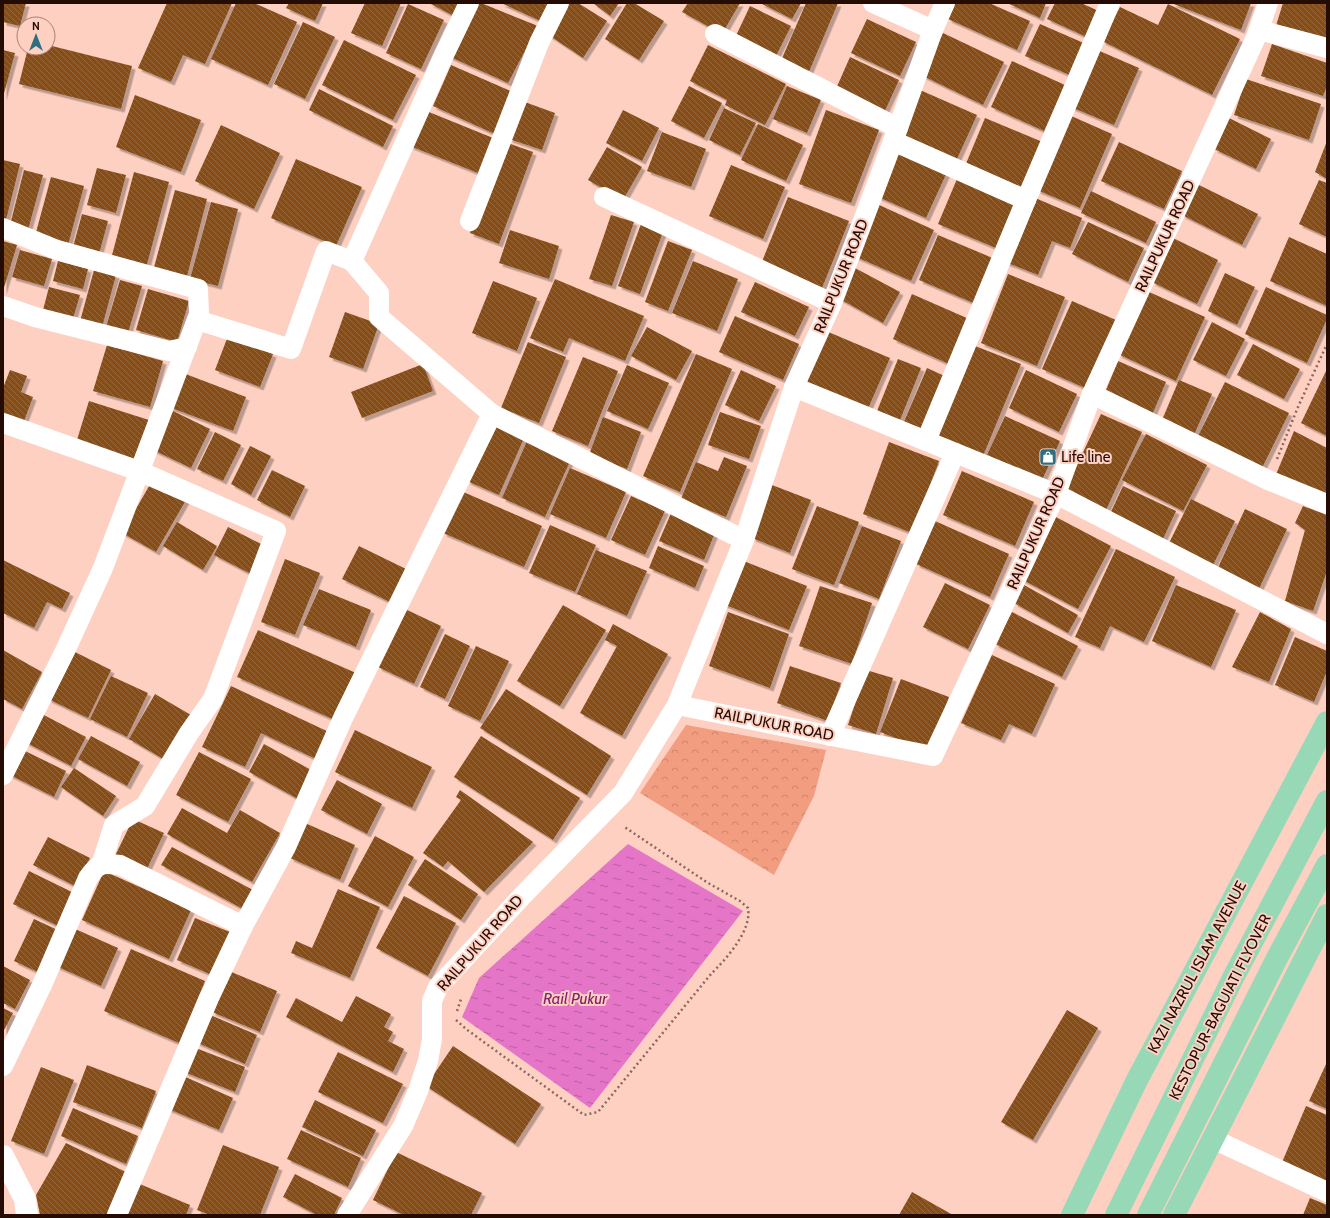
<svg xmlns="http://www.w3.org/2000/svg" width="1330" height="1218" viewBox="0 0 1330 1218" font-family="Cabin,sans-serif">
<defs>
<pattern id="park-crowns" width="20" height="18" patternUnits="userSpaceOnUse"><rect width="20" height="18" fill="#f29c80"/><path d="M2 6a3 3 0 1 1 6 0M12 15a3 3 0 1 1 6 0" fill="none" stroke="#cf856d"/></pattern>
<pattern id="water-ripples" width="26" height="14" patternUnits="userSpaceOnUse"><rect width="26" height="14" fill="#e576c7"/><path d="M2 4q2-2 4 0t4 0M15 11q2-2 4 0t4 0" fill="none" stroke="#b95f9f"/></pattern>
<pattern id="building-back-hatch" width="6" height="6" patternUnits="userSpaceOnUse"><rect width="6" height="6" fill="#864d18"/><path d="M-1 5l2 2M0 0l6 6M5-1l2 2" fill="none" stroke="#94673f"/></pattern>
<filter id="shadow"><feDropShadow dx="3.5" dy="3.5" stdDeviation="0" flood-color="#0004"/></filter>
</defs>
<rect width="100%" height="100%" fill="#fed0c1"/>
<polygon fill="url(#park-crowns)" points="686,725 826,750 814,796 774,875 640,793"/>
<polygon fill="url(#water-ripples)" points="628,844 743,911 590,1108 462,1017 479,978"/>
<g fill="url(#building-back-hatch)" filter="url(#shadow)">
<polygon points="3,3 26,3 20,26 3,22"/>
<polygon points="167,3 232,3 205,64 183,55 171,82 138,68"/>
<polygon points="236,3 254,3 297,22 268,85 211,59"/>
<polygon points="289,3 323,3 315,21 286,8"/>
<polygon points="365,3 401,3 382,46 351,33"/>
<polygon points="429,3 458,3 452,15"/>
<polygon points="477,3 481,3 538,26 508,83 448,56"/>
<polygon points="501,3 555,3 545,23"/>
<polygon points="567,3 578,3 607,21 583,58 547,34"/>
<polygon points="593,3 619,3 610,16"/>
<polygon points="627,3 634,3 664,21 639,60 605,39"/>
<polygon points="688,3 740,3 722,34 682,12"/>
<polygon points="760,3 801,3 792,19"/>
<polygon points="806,3 838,3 808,74 780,63"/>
<polygon points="955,3 989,3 1030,21 1017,50 948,19"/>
<polygon points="1007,3 1046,3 1040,18"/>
<polygon points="1055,3 1081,3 1103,13 1091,39 1047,19"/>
<polygon points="1171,3 1251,3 1241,30"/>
<polygon points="1283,3 1327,3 1327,45 1275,29"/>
<polygon points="408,4 444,20 421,69 386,53"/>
<polygon points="1168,4 1240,39 1212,95 1102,41 1120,7 1158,25"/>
<polygon points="750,6 791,26 774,60 734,40"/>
<polygon points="867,19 916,42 900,76 851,53"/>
<polygon points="303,22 335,37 305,99 274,84"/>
<polygon points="1040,24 1086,44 1072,76 1025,56"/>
<polygon points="943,33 1004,62 983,105 923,76"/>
<polygon points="344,40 416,75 393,120 322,85"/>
<polygon points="1272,44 1327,63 1327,86 1323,96 1261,76"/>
<polygon points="48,45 132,66 121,109 19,84 28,48 48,48"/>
<polygon points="708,45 786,84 765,125 725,105 727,100 690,81"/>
<polygon points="1095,49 1139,68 1114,125 1071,107"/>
<polygon points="3,50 15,53 3,97"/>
<polygon points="850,57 899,80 884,113 835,91"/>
<polygon points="1012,61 1065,85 1044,131 991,107"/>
<polygon points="451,65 515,93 497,135 433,106"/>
<polygon points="1246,79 1321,104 1309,140 1234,115"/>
<polygon points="689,86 722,103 704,138 671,121"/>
<polygon points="787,86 821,100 807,133 773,119"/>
<polygon points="319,89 393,126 383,147 309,110"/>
<polygon points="920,90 977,115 957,159 900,134"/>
<polygon points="135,95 201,120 181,172 116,147"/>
<polygon points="522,101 555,113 542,150 509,139"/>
<polygon points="724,108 756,123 740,155 709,140"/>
<polygon points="424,110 498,140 483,175 410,146"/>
<polygon points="623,110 659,128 642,161 606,143"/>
<polygon points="826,110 879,130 851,203 799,184"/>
<polygon points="1069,115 1112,134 1080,208 1037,190"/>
<polygon points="985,118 1045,143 1025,191 965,166"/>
<polygon points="1229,118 1271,139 1256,169 1214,149"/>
<polygon points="758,124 803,145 786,181 741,160"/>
<polygon points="221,125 280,153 254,209 195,181"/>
<polygon points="662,132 706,149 691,187 647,171"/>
<polygon points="1327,141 1327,179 1315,172"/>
<polygon points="505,142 533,152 499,244 470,233"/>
<polygon points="1119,142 1182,171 1164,209 1101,181"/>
<polygon points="607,147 642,167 623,200 588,180"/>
<polygon points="898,148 948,170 926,218 876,196"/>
<polygon points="296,159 362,187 336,246 271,218"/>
<polygon points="3,160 20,164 6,220 3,219"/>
<polygon points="731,165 785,187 763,239 709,216"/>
<polygon points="97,168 126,175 116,213 87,205"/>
<polygon points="24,170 43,175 28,230 10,225"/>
<polygon points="134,172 169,182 146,268 111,259"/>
<polygon points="51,177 84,186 68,245 35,236"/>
<polygon points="957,179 1020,206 1001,250 938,224"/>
<polygon points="1319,180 1327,183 1327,237 1299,224"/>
<polygon points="1197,184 1258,214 1242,245 1182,215"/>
<polygon points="175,190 207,199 186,280 153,271"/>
<polygon points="1091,191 1156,222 1146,243 1081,213"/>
<polygon points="788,197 849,221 822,288 761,264"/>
<polygon points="1033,197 1082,218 1070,248 1052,241 1038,275 1005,262"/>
<polygon points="211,202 238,209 218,286 190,279"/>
<polygon points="877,204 934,230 911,281 854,256"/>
<polygon points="82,214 108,221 99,254 73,247"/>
<polygon points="611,215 634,222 612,286 589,279"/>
<polygon points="1088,222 1144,248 1128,282 1072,254"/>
<polygon points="641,224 663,232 640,294 618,286"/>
<polygon points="510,230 559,246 549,279 499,263"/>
<polygon points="938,235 995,259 976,304 919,280"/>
<polygon points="1289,237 1327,254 1327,306 1270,281"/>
<polygon points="1173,238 1218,260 1197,304 1152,282"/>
<polygon points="3,241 17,245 3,291"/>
<polygon points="668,241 692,250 668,311 645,302"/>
<polygon points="20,250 52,259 44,286 12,277"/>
<polygon points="58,261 88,269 83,289 53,281"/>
<polygon points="693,261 738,279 717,331 672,313"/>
<polygon points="855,268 900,292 883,323 838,298"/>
<polygon points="94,270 116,275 101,331 79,325"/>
<polygon points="1225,273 1255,287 1237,325 1208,311"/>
<polygon points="1008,274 1065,297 1037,366 981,343"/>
<polygon points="555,279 644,316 625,361 569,338 563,352 530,338"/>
<polygon points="120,280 142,286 128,333 106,327"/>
<polygon points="493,281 537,298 517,351 472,333"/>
<polygon points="755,282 809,307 795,336 741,312"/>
<polygon points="49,287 80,295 72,322 42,314"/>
<polygon points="1266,287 1327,315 1327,319 1307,363 1245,334"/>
<polygon points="148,289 189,301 177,342 136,330"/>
<polygon points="1147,291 1205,317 1176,381 1118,354"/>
<polygon points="912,294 969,319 949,364 893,339"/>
<polygon points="1072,301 1116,320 1085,388 1042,369"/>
<polygon points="345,312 379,324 363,369 329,357"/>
<polygon points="735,316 799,344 783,380 719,352"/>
<polygon points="1212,322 1245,339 1226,376 1193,360"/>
<polygon points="647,327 692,351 676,380 631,356"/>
<polygon points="826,331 890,358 867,411 803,384"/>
<polygon points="228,336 273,354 260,387 215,370"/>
<polygon points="528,342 566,357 539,423 501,408"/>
<polygon points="970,344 1021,364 983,456 933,436"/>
<polygon points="1253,344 1300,369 1284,399 1237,375"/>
<polygon points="107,345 163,361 150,407 93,391"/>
<polygon points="696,354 732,369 680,492 643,476"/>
<polygon points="583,357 618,371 588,446 552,431"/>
<polygon points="898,359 921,368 898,425 875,416"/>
<polygon points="1118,361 1166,382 1152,415 1104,395"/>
<polygon points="423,364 433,391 362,418 351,392"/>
<polygon points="627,365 669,383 648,429 607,411"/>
<polygon points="927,368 949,378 925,433 903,424"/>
<polygon points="1327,369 1327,436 1301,423"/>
<polygon points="10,370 27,376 21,392 33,397 24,421 3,413 3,388"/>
<polygon points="741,370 776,386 759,421 725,405"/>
<polygon points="1026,370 1077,394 1059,432 1009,408"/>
<polygon points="183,373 246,397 233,431 169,407"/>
<polygon points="1179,380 1212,394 1194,435 1162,420"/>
<polygon points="1225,382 1289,413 1262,468 1198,436"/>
<polygon points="89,401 149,420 135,462 76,443"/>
<polygon points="171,410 210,429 191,468 151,449"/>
<polygon points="720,412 761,426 749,459 708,445"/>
<polygon points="1101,414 1142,432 1106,510 1065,491"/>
<polygon points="1005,416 1060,441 1042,480 987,455"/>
<polygon points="603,417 641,432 627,469 589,455"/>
<polygon points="492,424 524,438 499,495 467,481"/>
<polygon points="1294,431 1327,448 1327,500 1275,477"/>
<polygon points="215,432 241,445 223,481 197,469"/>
<polygon points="1146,434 1207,465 1183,511 1122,480"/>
<polygon points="527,441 571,459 545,517 502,498"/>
<polygon points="889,442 939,461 912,533 863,514"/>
<polygon points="250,446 271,456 251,495 231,484"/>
<polygon points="724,457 747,466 726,517 681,499 696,462 718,471"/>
<polygon points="570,468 626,492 606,538 550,514"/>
<polygon points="272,470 305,486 290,517 257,500"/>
<polygon points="962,471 1034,502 1015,546 943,515"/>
<polygon points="152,481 186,500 156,552 122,533"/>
<polygon points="772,485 811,500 790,553 752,538"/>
<polygon points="1123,486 1176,511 1162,541 1109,516"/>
<polygon points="461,491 542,526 524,567 443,533"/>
<polygon points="631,496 665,511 645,555 611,540"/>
<polygon points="1191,499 1235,521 1211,569 1167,547"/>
<polygon points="817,506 859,522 834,585 792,569"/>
<polygon points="1303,506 1327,515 1327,571 1313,611 1285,601 1305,530 1295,523"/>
<polygon points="1245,509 1287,529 1257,593 1215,574"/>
<polygon points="672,511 716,530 704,560 659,541"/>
<polygon points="1054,516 1111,546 1078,609 1021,579"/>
<polygon points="935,521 1009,554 990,597 916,564"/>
<polygon points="177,522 217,546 203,570 163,546"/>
<polygon points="550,525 596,545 575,592 529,573"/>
<polygon points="862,526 901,541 879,599 839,583"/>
<polygon points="228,527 265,546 251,574 214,555"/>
<polygon points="359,546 406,569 390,602 342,579"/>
<polygon points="658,546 704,566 695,588 649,568"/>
<polygon points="1116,549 1175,577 1144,642 1110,626 1100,648 1075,637"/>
<polygon points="596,550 647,571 627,616 577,594"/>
<polygon points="285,559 320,573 295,635 261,622"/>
<polygon points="3,560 70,593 62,609 47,602 34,628 3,613"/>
<polygon points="741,560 807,586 789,630 723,604"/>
<polygon points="945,583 990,605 968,649 923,627"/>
<polygon points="1024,585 1078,615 1068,633 1014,603"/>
<polygon points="1176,585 1236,610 1211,667 1152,641"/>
<polygon points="820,586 872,603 852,664 799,646"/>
<polygon points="319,589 371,610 356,647 303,625"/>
<polygon points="563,605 606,630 560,706 517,681"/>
<polygon points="405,609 441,626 414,684 378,667"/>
<polygon points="728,612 789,634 770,688 709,666"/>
<polygon points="1012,612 1078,646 1062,677 995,644"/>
<polygon points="1260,612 1291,629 1269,682 1232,667"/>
<polygon points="613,624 668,654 622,736 580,713 617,646 605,640"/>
<polygon points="258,630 356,673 335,720 237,677"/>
<polygon points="445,634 470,646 445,699 420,687"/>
<polygon points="1295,637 1327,651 1327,671 1314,702 1275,685"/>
<polygon points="476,646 509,661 480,721 448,706"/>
<polygon points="3,650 42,672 22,709 3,699"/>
<polygon points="71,650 111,670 88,718 48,699"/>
<polygon points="992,655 1055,684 1032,734 1009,724 1001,740 961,723"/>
<polygon points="790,666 841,683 828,721 777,703"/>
<polygon points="866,670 893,678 876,734 848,725"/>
<polygon points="111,676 148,693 127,737 90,719"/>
<polygon points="901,679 949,697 929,751 880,732"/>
<polygon points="231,686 331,733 318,760 261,733 245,767 202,747"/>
<polygon points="506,689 611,756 587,795 480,728"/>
<polygon points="155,694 191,715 165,760 129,739"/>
<polygon points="40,713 86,737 71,766 25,742"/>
<polygon points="355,730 432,767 412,808 335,772"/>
<polygon points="91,736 140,762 127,786 78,759"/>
<polygon points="481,736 580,798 553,840 454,777"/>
<polygon points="264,744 313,771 298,799 249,772"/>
<polygon points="21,749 66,771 54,797 8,774"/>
<polygon points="199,752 251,779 228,822 176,795"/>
<polygon points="74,768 116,796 103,816 61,787"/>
<polygon points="337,780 382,804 367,834 321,810"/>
<polygon points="460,790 533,842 484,892 448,861 443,867 423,853 461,800 456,797"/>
<polygon points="182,808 227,833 240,810 280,833 252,882 167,834"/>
<polygon points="133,819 164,833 146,871 115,856"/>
<polygon points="305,823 355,845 340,880 290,858"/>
<polygon points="375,836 414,857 388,907 348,886"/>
<polygon points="48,837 90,858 75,886 33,865"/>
<polygon points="172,847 253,890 243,909 161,865"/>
<polygon points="425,859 478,894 461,920 408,885"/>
<polygon points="29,871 76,894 60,927 13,904"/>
<polygon points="104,871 191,910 169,959 82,920"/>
<polygon points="338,889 380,907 350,978 291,953 296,941 312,948"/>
<polygon points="404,896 456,923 428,976 376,948"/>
<polygon points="195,918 230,932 212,975 177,960"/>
<polygon points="34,919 62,932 42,974 14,961"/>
<polygon points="73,928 118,948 101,986 56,966"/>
<polygon points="131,949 205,981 179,1043 104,1011"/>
<polygon points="3,966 30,980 15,1009 3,1003"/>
<polygon points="229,971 277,991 260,1032 212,1012"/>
<polygon points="356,996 391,1014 384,1027 393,1032 388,1041 404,1049 393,1072 286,1017 296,998 342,1022"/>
<polygon points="3,1008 13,1013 3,1032"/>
<polygon points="1067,1010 1098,1028 1033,1140 1001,1122"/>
<polygon points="208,1014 257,1035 245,1064 196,1042"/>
<polygon points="453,1046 541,1104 515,1144 426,1086"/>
<polygon points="193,1047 245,1067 235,1092 184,1072"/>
<polygon points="338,1052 403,1084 383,1123 318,1092"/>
<polygon points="1327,1062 1327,1109 1309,1101"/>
<polygon points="87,1065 156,1091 142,1128 73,1102"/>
<polygon points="41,1067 74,1080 44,1154 11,1141"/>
<polygon points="181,1075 233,1098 219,1130 166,1108"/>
<polygon points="315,1100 376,1130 363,1156 302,1127"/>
<polygon points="1306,1106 1327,1115 1327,1187 1280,1167"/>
<polygon points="73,1108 138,1136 126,1164 61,1136"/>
<polygon points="301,1130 361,1158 348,1187 287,1159"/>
<polygon points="66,1143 130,1174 111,1215 40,1215 36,1195"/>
<polygon points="223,1145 279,1167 260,1215 210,1215 197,1210"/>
<polygon points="396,1152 482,1193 471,1215 404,1215 373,1200"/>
<polygon points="295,1174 342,1198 334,1215 317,1215 283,1197"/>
<polygon points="135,1182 190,1205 186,1215 121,1215"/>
<polygon points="912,1192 953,1215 899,1215"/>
<polygon points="1310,1198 1327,1205 1327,1215 1303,1215"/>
</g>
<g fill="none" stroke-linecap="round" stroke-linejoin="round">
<g stroke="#8b685d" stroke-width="2.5" stroke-dasharray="2 3" stroke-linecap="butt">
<polyline points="1277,459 1298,407 1327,344"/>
<polyline points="457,1011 461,999"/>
<path d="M456,1020L466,1029L584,1115L598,1112L711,974C726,959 752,931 748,908L740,901L708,883L623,826"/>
</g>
<g stroke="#fff" stroke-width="20">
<polyline points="873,3 933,30"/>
<polyline points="1259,30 1327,48"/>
<polyline points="715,34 898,128"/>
<polyline points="893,141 1026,200"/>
<polyline points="604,197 832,303"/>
<polyline points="470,221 539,43 559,3"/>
<polyline points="3,228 57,250 198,289 199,314 103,568 65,651 3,775"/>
<polyline points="352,261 379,293 379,317 492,414 744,540"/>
<polyline points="3,306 35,317 169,351 187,347"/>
<polyline points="197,320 291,349 326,251 352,261 444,55 469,3"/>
<polyline points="794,387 1056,494 1327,634"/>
<polyline points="1092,394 1268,480 1327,504"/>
<polyline points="3,423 139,471 276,531 213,699 189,733 145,806 114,825 101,865"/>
<polyline points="926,441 1026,200 1110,3"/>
<polyline points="677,705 933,756 1056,494 1092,394 1257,35 1268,3"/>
<polyline points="830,736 955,453"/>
<path d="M3,1066L42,985L88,878C99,862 102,863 120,865L243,926"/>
<polyline points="1213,1139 1327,1192"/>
<polyline points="117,1215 209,998 243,926 286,847 343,718 492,414"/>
<polyline points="347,1215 403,1126 418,1091 428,1061 432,1039 432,1001 438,987 524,894 623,793 677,705 744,540 794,387 832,303 898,128 933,30 945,3"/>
</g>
<polyline stroke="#fff" stroke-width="22" points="3,1156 25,1199 27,1215"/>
<g stroke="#97d8b7" stroke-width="22">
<polyline points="1072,1215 1137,1080 1327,722"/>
<polyline points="1116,1215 1234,976 1327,801"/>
<polyline points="1148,1215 1277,958 1327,865"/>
<polyline points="1174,1215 1327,915"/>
</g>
</g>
<defs>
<symbol id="shop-square" viewBox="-11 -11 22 22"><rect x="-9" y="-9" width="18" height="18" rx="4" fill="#2d6f81" stroke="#fed0c1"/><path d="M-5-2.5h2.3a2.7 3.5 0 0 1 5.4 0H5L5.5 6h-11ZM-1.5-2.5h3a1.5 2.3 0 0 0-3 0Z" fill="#fff"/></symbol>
</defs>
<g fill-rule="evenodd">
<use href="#shop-square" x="1038" y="447" width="20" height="20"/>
</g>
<g text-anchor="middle" stroke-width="4" stroke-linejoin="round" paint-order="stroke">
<g font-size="15" fill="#240b04" stroke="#fed0c1">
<text transform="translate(1165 236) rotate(-65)" y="5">RAILPUKUR ROAD</text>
<text transform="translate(841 276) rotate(-68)" y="5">RAILPUKUR ROAD</text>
<text transform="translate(1036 533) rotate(-66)" y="5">RAILPUKUR ROAD</text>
<text transform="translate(774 724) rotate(11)" y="5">RAILPUKUR ROAD</text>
<text transform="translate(480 943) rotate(-49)" y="5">RAILPUKUR ROAD</text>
<text transform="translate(1197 967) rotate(-62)" y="5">KAZI NAZRUL ISLAM AVENUE</text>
<text transform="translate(1220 1007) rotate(-63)" y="5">KESTOPUR-BAGUIATI FLYOVER</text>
</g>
<g font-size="15" fill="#240b04" stroke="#fed0c1" text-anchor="start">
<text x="1061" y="462">Life line</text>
</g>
<g font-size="16" font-style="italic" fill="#83206d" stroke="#fed0c1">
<text x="575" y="1004">Rail Pukur</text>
</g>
</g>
<rect width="1330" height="1218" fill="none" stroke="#240b04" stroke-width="8"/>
<g transform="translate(36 36)"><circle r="19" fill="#fed0c1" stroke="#a78175"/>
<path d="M0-3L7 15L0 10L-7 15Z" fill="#2d6f81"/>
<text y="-6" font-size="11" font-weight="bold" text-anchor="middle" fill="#240b04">N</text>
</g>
</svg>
